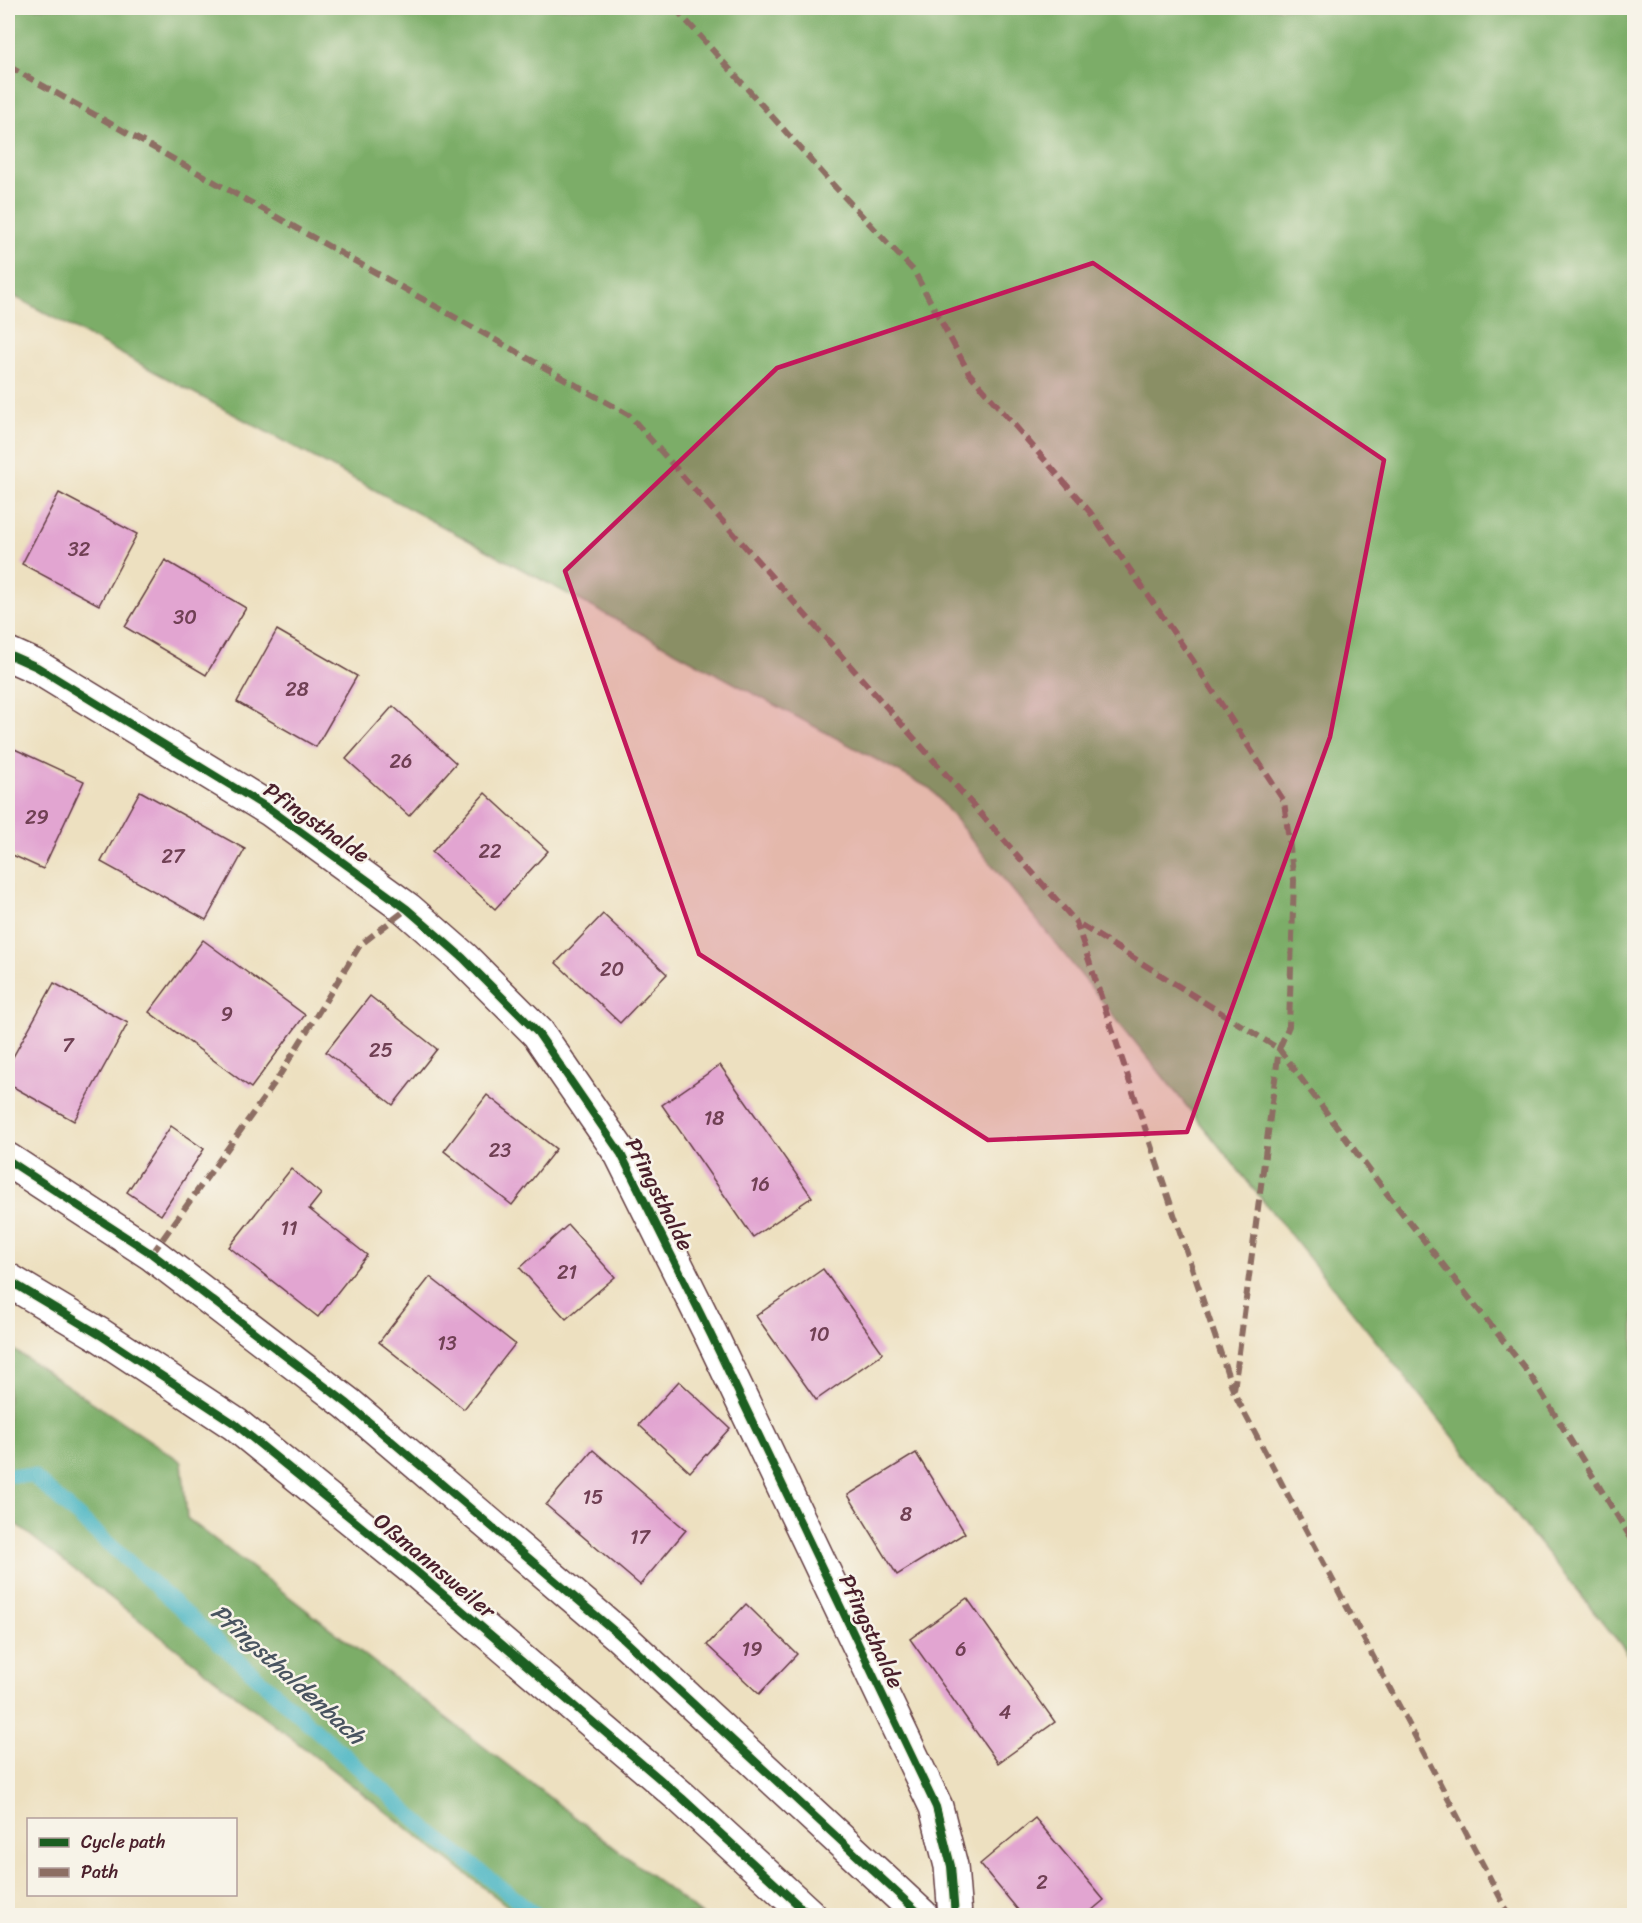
<svg xmlns="http://www.w3.org/2000/svg" width="1642" height="1923" viewBox="0 0 1642 1923" font-family="Sriracha,sans-serif">
<rect width="100%" height="100%" fill="#f7f3e8"/>
<filter id="ink" filterUnits="userSpaceOnUse"><feTurbulence type="fractalNoise" baseFrequency=".0167" numOctaves="2"/><feDisplacementMap in="SourceGraphic" scale="12" xChannelSelector="R" yChannelSelector="G"/><feConvolveMatrix kernelMatrix="1 2 1 2 8 2 1 2 1" color-interpolation-filters="sRGB"/></filter>
<filter id="wash" filterUnits="userSpaceOnUse"><feTurbulence type="fractalNoise" baseFrequency=".008" numOctaves="4" result="noise"/><feDisplacementMap in="SourceGraphic" scale="24" xChannelSelector="R" yChannelSelector="G"/><feGaussianBlur stdDeviation="1.35" result="paint"/><feColorMatrix in="noise" values="0 0 0 0 0 0 0 0 0 0 0 0 0 0 0 0 0 1.4 0 .05"/><feComposite in="paint" operator="in"/></filter>
<g filter="url(#wash)">
<rect width="100%" height="100%" fill="#ede0c0"/>
<g fill="#7bad68" stroke="#62664a" stroke-width="1.5">
<polygon points="8,8 1634,8 1634,1661 931,789 8,293"/>
<polygon points="8,1346 182,1462 187,1518 702,1915 519,1915 8,1518"/>
</g>
<g fill="none" stroke-linecap="round" stroke-linejoin="round">
<polyline stroke="#48b5c3" stroke-width="15" points="8,1475 33,1476 430,1832 538,1916"/>
</g>
<g id="blocks">
<g fill="#e2a5d1">
<polygon points="59,493 137,534 99,605 22,564"/>
<polygon points="165,560 246,608 206,675 125,627"/>
<polygon points="277,630 357,676 316,747 237,702"/>
<polygon points="393,706 456,763 409,816 346,759"/>
<polygon points="8,746 84,781 43,869 8,853"/>
<polygon points="140,791 245,849 206,920 101,862"/>
<polygon points="485,793 548,851 495,909 432,852"/>
<polygon points="603,914 667,974 620,1023 556,963"/>
<polygon points="203,940 305,1015 251,1088 149,1012"/>
<polygon points="54,983 128,1023 74,1121 8,1084 8,1066"/>
<polygon points="370,996 437,1049 393,1105 326,1052"/>
<polygon points="720,1065 812,1197 753,1237 662,1105"/>
<polygon points="487,1095 556,1149 512,1205 444,1151"/>
<polygon points="171,1126 204,1149 161,1215 127,1192"/>
<polygon points="291,1169 321,1194 309,1209 367,1255 318,1317 229,1247"/>
<polygon points="568,1225 615,1277 566,1319 520,1268"/>
<polygon points="823,1269 883,1353 816,1400 756,1316"/>
<polygon points="430,1277 515,1344 464,1409 379,1342"/>
<polygon points="679,1381 730,1428 690,1472 639,1425"/>
<polygon points="593,1450 686,1530 640,1585 546,1505"/>
<polygon points="916,1453 965,1533 897,1575 848,1495"/>
<polygon points="967,1598 1055,1722 998,1763 910,1639"/>
<polygon points="746,1604 797,1654 759,1694 707,1645"/>
<polygon points="1035,1818 1104,1900 1085,1916 1023,1916 980,1864"/>
</g>
</g>
</g>
<g filter="url(#ink)">
<use href="#blocks" fill-opacity="0" stroke="#623c41" stroke-width="1.5"/>
<g fill="none" stroke-linecap="round" stroke-linejoin="round">
<defs>
<g id="minor">
<polyline points="8,654 37,667 271,810 407,909 463,958 538,1033 621,1154 711,1335 936,1807 951,1866 955,1916"/>
<polyline points="8,1160 152,1254 348,1404 619,1635 922,1916"/>
<polyline points="8,1280 100,1335 235,1424 416,1571 682,1798 810,1916"/>
</g>
</defs>
<use href="#minor" stroke="#623c41" stroke-width="36"/>
<use href="#minor" stroke="#fff" stroke-width="33"/>
<g stroke="#8d6e63" stroke-width="6" stroke-dasharray="12 6" stroke-linecap="butt">
<polyline points="675,8 836,188 914,271 969,373 1090,512 1192,659 1284,801 1294,880 1289,1026 1279,1049 1076,922"/>
<polyline points="8,66 629,415 1076,922 1234,1393 1510,1916"/>
<polyline points="152,1254 276,1081 360,945 407,909"/>
<polyline points="1234,1390 1279,1049 1388,1195 1531,1376 1634,1543"/>
</g>
<defs>
<g id="cycleway">
<polyline points="8,654 37,667 271,810 407,909 463,958 538,1033 621,1154 711,1335 936,1807 951,1866 955,1916"/>
<polyline points="8,1160 152,1254 348,1404 619,1635 922,1916"/>
<polyline points="8,1280 100,1335 235,1424 416,1571 682,1798 810,1916"/>
</g>
</defs>
<use href="#cycleway" stroke="#f7f3e8" stroke-width="11"/>
<use href="#cycleway" stroke="#1b5e20" stroke-width="8"/>
</g>
</g>
<path fill="#c2185b" fill-opacity="0.2" stroke="#c2185b" stroke-width="4.5" stroke-linejoin="round" d="M1093,263L1384,460L1330,737L1187,1132L988,1140L699,954L565,571L777,368Z"/>
<g text-anchor="middle" stroke-width="5" stroke-linejoin="round" paint-order="stroke">
<g font-size="20" fill="#704054">
<text x="79" y="556">32</text>
<text x="185" y="624">30</text>
<text x="297" y="696">28</text>
<text x="401" y="768">26</text>
<text x="37" y="824">29</text>
<text x="490" y="858">22</text>
<text x="173" y="863">27</text>
<text x="612" y="976">20</text>
<text x="227" y="1021">9</text>
<text x="68" y="1052">7</text>
<text x="381" y="1057">25</text>
<text x="714" y="1125">18</text>
<text x="500" y="1157">23</text>
<text x="760" y="1191">16</text>
<text x="289" y="1235">11</text>
<text x="567" y="1279">21</text>
<text x="819" y="1341">10</text>
<text x="447" y="1350">13</text>
<text x="593" y="1504">15</text>
<text x="906" y="1521">8</text>
<text x="640" y="1544">17</text>
<text x="752" y="1656">19</text>
<text x="961" y="1656">6</text>
<text x="1005" y="1719">4</text>
<text x="1042" y="1889">2</text>
</g>
<g font-size="22" fill="#4a1f2b" stroke="#f7f3e8">
<text transform="translate(317 822) rotate(35)" y="8">Pfingsthalde</text>
<text transform="translate(660 1194) rotate(63)" y="8">Pfingsthalde</text>
<text transform="translate(435 1565) rotate(40)" y="8">Oßmannsweiler</text>
<text transform="translate(872 1631) rotate(65)" y="8">Pfingsthalde</text>
</g>
<g font-size="24" font-style="italic" fill="#495460" stroke="#f7f3e8">
<text transform="translate(288 1674) rotate(42)" y="8">Pfingsthaldenbach</text>
</g>
</g>
<rect width="1642" height="1923" fill="none" stroke="#f7f3e8" stroke-width="30"/>
<rect x="27" y="1818" width="210" height="78" fill="#f7f3e8" stroke="#b29e9c" stroke-width="1.5"/>
<rect x="39" y="1838" width="30" height="9" fill="#1b5e20" stroke="#b29e9c" stroke-width="1.5"/>
<text x="81" y="1848" font-size="18" fill="#4a1f2b">Cycle path</text>
<rect x="39" y="1868" width="30" height="9" fill="#8d6e63" stroke="#b29e9c" stroke-width="1.5"/>
<text x="81" y="1878" font-size="18" fill="#4a1f2b">Path</text>
</svg>
